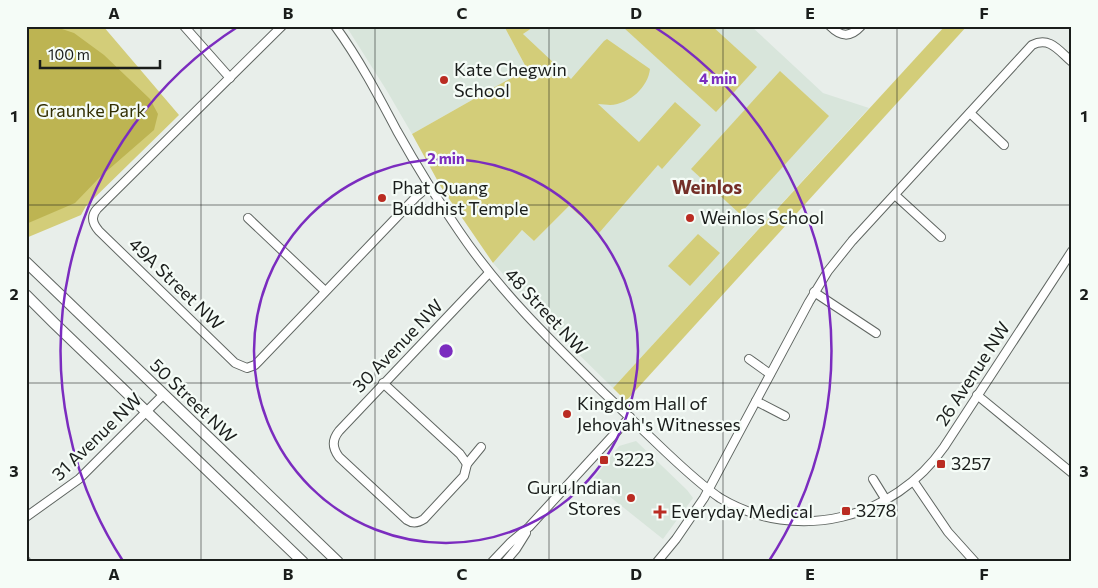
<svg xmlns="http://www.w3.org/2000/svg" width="1098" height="588" viewBox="0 0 1098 588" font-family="Commissioner,sans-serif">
<rect width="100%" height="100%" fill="#e8eeea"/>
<g fill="#d8e5db">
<polygon points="346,26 504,26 527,69 412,134 387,91"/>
<polygon points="535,26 751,26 823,93 869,108 613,388 554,330 493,263 522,230 534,241 569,206 598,233 523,34"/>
<polygon points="636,441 687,490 693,498 663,539 599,488 588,486 619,446"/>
</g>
<g fill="#d3cd79">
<polygon points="26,26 103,26 179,115 86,206 81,215 26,238"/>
<path d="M504,26H535L523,34L571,79L604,41L607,39L650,69C648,87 630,104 610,105C607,105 602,104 598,104L639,142L675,102L701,125L662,169L658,165L599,233L569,206L534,241L522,230L493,263L441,187L412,134L527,69Z"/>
<polygon points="626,26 712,26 757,67 716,112 624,28"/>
<polygon points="945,26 967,26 626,401 613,388"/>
<polygon points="780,71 829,116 740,214 691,169"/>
<polygon points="698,234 720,253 690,286 668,266"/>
</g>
<polygon fill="#bdb452" points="35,26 53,26 74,33 104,55 150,99 158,114 154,130 100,177 75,203 26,224 26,28"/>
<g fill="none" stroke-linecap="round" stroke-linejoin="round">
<defs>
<g id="minor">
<polyline points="184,26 230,78"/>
<path d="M282,26L97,209C90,217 93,224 99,231L235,363L247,368L255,365L259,361L416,197L429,186"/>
<path d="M335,26C359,59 378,95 397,131C416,165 437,199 459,231C500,292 552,342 604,393C625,413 646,433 667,453C684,469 701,485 720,498C797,544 894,519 944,447L1072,251"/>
<path d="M830,26C841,37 850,38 861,26"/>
<polyline points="970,113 1004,145"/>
<polyline points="895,195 941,237"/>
<polyline points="248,218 325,291"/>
<polyline points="814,292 876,333"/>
<polyline points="749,359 770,374"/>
<polyline points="383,383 460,454 467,464"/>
<polyline points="977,395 1072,473"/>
<polyline points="756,401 785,416"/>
<path d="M481,447L467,464L464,476L424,519C418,523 413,524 407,520L339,457C332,447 332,440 339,431L489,273"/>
<polyline points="873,479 886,500"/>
<polyline points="914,482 948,532 975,562"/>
<polyline points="26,517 79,479 163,395"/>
<polyline points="26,561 26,562"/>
<polyline points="492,562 511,542 529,527 630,417"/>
<polyline points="505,562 516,549 526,533"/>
<path d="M657,562L676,539L704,498L809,302L828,271L852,241L1032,45C1050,36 1059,51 1072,62"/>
</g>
<g id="major">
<polyline points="26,262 338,562"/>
<polyline points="26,295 54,323 303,562"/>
</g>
</defs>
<use href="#minor" stroke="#606662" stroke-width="10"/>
<use href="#major" stroke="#606662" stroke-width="12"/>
<use href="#minor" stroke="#fff" stroke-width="8"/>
<use href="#major" stroke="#fff" stroke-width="10"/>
</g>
<path fill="none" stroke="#1a1d1b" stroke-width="1" stroke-opacity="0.55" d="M201,26V562M375,26V562M549,26V562M723,26V562M897,26V562M26,205H1072M26,383H1072"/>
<g fill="none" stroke="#7b2cbf" stroke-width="2.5">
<circle cx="446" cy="351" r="192"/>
<path d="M123 561A385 385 0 0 1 239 26M653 26A385 385 0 0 1 769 561"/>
</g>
<g fill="#ba2c22" stroke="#f5fcf7" stroke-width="2">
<circle cx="444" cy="80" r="5"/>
<circle cx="382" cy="198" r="5"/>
<circle cx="690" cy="218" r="5"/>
<circle cx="567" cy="414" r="5"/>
<rect x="599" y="455" width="10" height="10" rx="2.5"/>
<rect x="936" y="459" width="10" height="10" rx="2.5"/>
<circle cx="631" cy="498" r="5"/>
<rect x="841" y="506" width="10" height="10" rx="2.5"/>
<path d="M657.5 504.5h5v5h5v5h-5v5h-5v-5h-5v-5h5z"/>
</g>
<g text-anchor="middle" stroke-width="4.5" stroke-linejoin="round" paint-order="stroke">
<g font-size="18" fill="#1a1d1b" stroke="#f5fcf7" text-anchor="start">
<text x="454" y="76">Kate Chegwin<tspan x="454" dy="21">School</tspan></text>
<text x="392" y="194">Phat Quang<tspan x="392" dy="21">Buddhist Temple</tspan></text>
<text x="700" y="224">Weinlos School</text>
<text x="577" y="410">Kingdom Hall of<tspan x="577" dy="21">Jehovah's Witnesses</tspan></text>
<text x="614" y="466">3223</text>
<text x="951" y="470">3257</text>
<text x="621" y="494" text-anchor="end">Guru Indian<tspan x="621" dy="21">Stores</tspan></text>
<text x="856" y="517">3278</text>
<text x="671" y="518">Everyday Medical</text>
</g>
<g font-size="18" fill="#322f03" stroke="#f5fcf7">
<text x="91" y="117">Graunke Park</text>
</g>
<g font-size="18" fill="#1a1d1b" stroke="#f5fcf7">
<text transform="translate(176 284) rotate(44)" y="6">49A Street NW</text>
<text transform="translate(546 312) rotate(47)" y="6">48 Street NW</text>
<text transform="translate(398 346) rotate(-46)" y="6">30 Avenue NW</text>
<text transform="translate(973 374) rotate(-57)" y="6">26 Avenue NW</text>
<text transform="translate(193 401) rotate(44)" y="6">50 Street NW</text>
<text transform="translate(97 437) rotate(-44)" y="6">31 Avenue NW</text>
</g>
<g font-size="19" font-weight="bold" fill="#742f27" stroke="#f5fcf7">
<text x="707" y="194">Weinlos</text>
</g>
</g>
<circle cx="446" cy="351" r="8" fill="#7b2cbf" stroke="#f5fcf7" stroke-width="2.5"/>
<g font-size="15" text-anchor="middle" font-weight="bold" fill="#7b2cbf" stroke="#f5fcf7" stroke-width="4.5" stroke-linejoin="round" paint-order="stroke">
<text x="718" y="84">4 min</text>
<text x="446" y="164">2 min</text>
</g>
<rect width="1098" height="588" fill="none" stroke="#f5fcf7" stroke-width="55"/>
<path d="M40 60v8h120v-8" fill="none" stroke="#1a1d1b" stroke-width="2.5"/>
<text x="48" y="60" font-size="15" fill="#1a1d1b" stroke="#f5fcf7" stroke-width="4" paint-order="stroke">100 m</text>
<rect x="28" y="28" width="1042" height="532" fill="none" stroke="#1a1d1b" stroke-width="2"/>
<g font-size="16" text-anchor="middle" font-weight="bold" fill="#1a1d1b">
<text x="114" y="19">A</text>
<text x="288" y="19">B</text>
<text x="462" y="19">C</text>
<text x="636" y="19">D</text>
<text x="810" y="19">E</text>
<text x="984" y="19">F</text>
<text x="14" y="122">1</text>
<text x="1084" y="122">1</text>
<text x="14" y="300">2</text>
<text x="1084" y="300">2</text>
<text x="14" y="477">3</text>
<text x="1084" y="477">3</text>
<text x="114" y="580">A</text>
<text x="288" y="580">B</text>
<text x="462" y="580">C</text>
<text x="636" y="580">D</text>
<text x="810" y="580">E</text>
<text x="984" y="580">F</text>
</g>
</svg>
